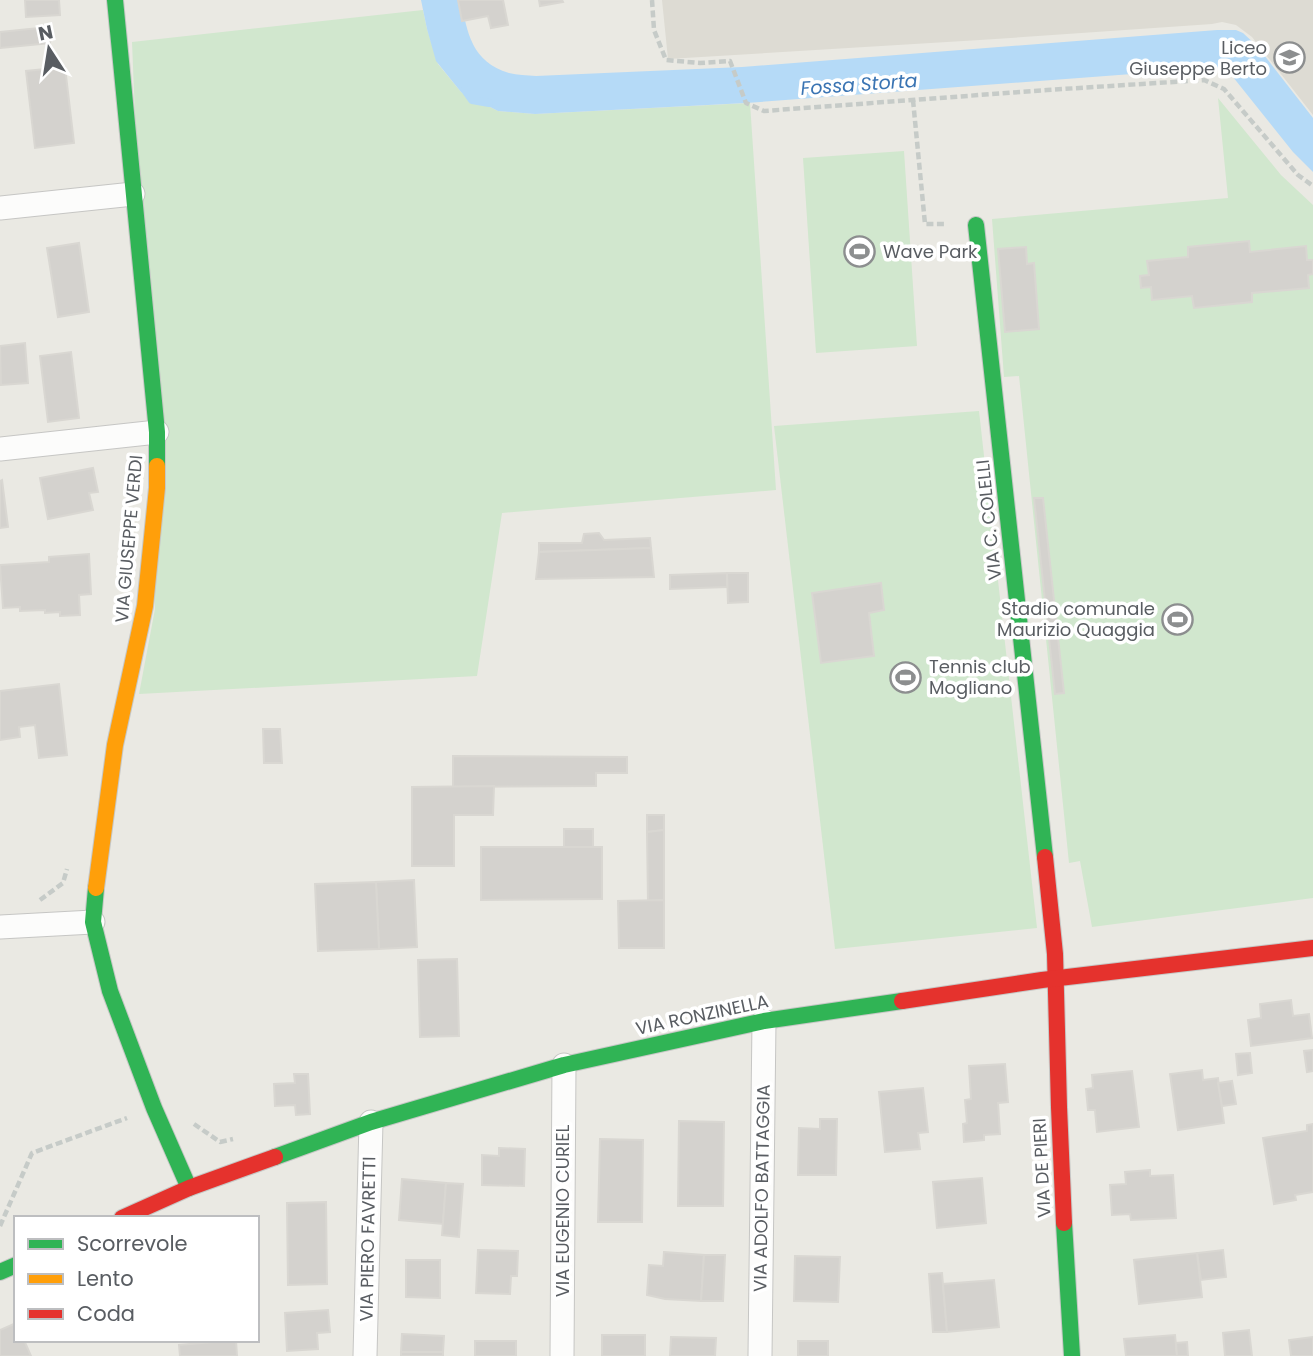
<svg xmlns="http://www.w3.org/2000/svg" width="1313" height="1356" viewBox="0 0 1313 1356" font-family="Poppins,sans-serif">
<rect width="100%" height="100%" fill="#eae9e3"/>
<polygon fill="#dddbd3" points="662,0 1313,0 1313,115 1252,37 1236,25 1222,22 1212,24 980,40 668,59"/>
<g fill="#d1e7ce">
<polygon points="423,10 427,29 438,64 461,92 498,111 535,114 750,103 776,490 502,513 477,676 139,694 155,609 132,42"/>
<polygon points="1218,98 1281,175 1313,205 1313,898 1092,927 1080,861 1069,863 1019,376 1004,377 992,219 1228,198"/>
<polygon points="904,151 917,346 816,353 803,158"/>
<polygon points="979,411 1037,928 835,949 774,426"/>
</g>
<path fill="#b5daf7" d="M421,0H461C467,33 472,62 509,73C517,75 527,75 536,76L742,67L1217,30H1236L1243,33L1257,46L1313,118V172L1293,152L1225,67L746,103L535,114L498,111L461,92L436,61L427,29Z"/>
<g fill="none" stroke-linecap="round" stroke-linejoin="round">
<polyline stroke="#b5daf7" stroke-width="8" points="465,90 472,100 489,103"/>
</g>
<g fill="#d4d2ce" stroke="#d9d7d2" stroke-width="2">
<polygon points="25,0 59,0 60,15 26,17"/>
<polygon points="458,0 503,0 508,25 491,28 488,16 462,21"/>
<polygon points="539,0 562,0 563,2 540,6"/>
<polygon points="48,27 50,43 0,48 0,32"/>
<polygon points="65,67 74,143 35,148 26,71"/>
<polygon points="1249,241 1250,252 1306,246 1307,260 1313,260 1313,274 1308,275 1309,288 1252,293 1252,302 1194,308 1192,296 1152,300 1151,287 1141,288 1140,276 1149,275 1147,261 1188,257 1188,247"/>
<polygon points="79,243 89,312 58,317 47,248"/>
<polygon points="1026,247 1027,264 1034,263 1039,329 1005,332 998,249"/>
<polygon points="25,343 28,383 1,385 0,346"/>
<polygon points="71,352 79,418 48,422 40,356"/>
<polygon points="93,468 98,492 89,493 93,510 48,519 40,478"/>
<polygon points="2,480 8,527 0,528 0,481"/>
<polygon points="1034,498 1043,498 1064,693 1055,694"/>
<polygon points="599,533 604,540 650,538 651,548 539,552 539,543 582,543 584,534"/>
<polygon points="651,548 654,577 536,579 539,552"/>
<polygon points="89,554 91,594 79,595 80,615 60,616 60,612 45,613 45,610 20,611 20,607 3,608 0,565 49,562 49,557"/>
<polygon points="727,573 727,587 670,589 670,575"/>
<polygon points="727,573 748,573 748,602 728,603"/>
<polygon points="881,583 884,610 869,613 874,656 821,663 812,593"/>
<polygon points="59,684 67,755 39,758 35,725 19,727 20,737 0,740 0,691"/>
<polygon points="263,729 280,729 282,763 264,763"/>
<polygon points="453,756 627,757 627,773 596,773 596,786 453,787"/>
<polygon points="494,786 493,815 454,815 454,866 412,866 412,787"/>
<polygon points="647,815 664,815 664,830 647,832"/>
<rect x="564" y="829" width="29" height="18"/>
<polygon points="664,830 664,900 648,901 647,832"/>
<polygon points="481,847 602,847 602,899 481,900"/>
<polygon points="414,880 417,947 379,949 376,882"/>
<polygon points="376,882 379,949 318,951 315,884"/>
<polygon points="664,900 664,948 619,948 618,901"/>
<polygon points="457,959 459,1036 420,1037 418,960"/>
<polygon points="1291,1000 1293,1016 1309,1014 1312,1038 1251,1046 1248,1020 1261,1018 1260,1004"/>
<polygon points="1313,1050 1313,1071 1307,1072 1304,1051"/>
<polygon points="1250,1053 1252,1073 1238,1075 1236,1054"/>
<polygon points="1005,1064 1008,1102 998,1103 1000,1134 984,1135 984,1140 964,1142 963,1124 967,1123 965,1100 971,1099 969,1066"/>
<polygon points="1202,1070 1203,1080 1218,1078 1224,1123 1178,1130 1170,1074"/>
<polygon points="1132,1071 1139,1127 1097,1132 1095,1110 1088,1110 1086,1089 1093,1088 1092,1075"/>
<polygon points="294,1074 308,1074 310,1114 296,1115 295,1105 275,1106 274,1084 295,1083"/>
<polygon points="1232,1081 1236,1104 1222,1106 1218,1083"/>
<polygon points="923,1088 928,1132 918,1133 920,1149 885,1152 879,1092"/>
<polygon points="820,1119 837,1119 836,1175 798,1175 799,1128 820,1129"/>
<polygon points="679,1121 724,1122 723,1206 678,1206"/>
<polygon points="1313,1124 1313,1192 1295,1195 1296,1200 1274,1204 1263,1138 1307,1131 1307,1125"/>
<polygon points="600,1139 643,1140 642,1222 598,1222"/>
<polygon points="499,1148 525,1149 524,1186 482,1185 482,1155 499,1156"/>
<polygon points="1150,1170 1150,1176 1173,1175 1176,1218 1131,1220 1130,1214 1112,1215 1110,1185 1126,1184 1125,1172"/>
<polygon points="982,1178 986,1223 937,1228 933,1182"/>
<polygon points="402,1179 446,1183 443,1224 399,1220"/>
<polygon points="446,1183 463,1184 459,1237 442,1235"/>
<polygon points="326,1202 327,1284 288,1285 287,1203"/>
<polygon points="478,1250 518,1251 517,1276 511,1276 510,1294 476,1293"/>
<polygon points="1223,1250 1226,1277 1201,1280 1197,1253"/>
<polygon points="664,1252 704,1255 701,1301 665,1299 647,1295 649,1265 663,1266"/>
<polygon points="1197,1253 1202,1297 1139,1304 1134,1260"/>
<polygon points="704,1255 725,1255 723,1301 701,1301"/>
<polygon points="795,1256 840,1257 838,1302 794,1301"/>
<polygon points="406,1260 440,1260 440,1298 406,1297"/>
<polygon points="942,1273 947,1332 933,1332 929,1274"/>
<polygon points="994,1280 999,1327 947,1332 943,1284"/>
<polygon points="328,1310 330,1332 317,1333 318,1349 287,1351 285,1313"/>
<polygon points="16,1323 16,1340 24,1340 31,1356 0,1356 0,1330"/>
<polygon points="1249,1330 1252,1356 1225,1356 1223,1333"/>
<polygon points="402,1334 444,1336 443,1352 401,1352"/>
<rect x="602" y="1335" width="43" height="21"/>
<polygon points="1175,1335 1177,1356 1126,1356 1124,1339"/>
<polygon points="671,1337 716,1338 715,1356 670,1356"/>
<polygon points="1313,1337 1313,1356 1291,1356 1289,1340"/>
<polygon points="236,1340 237,1356 180,1356 179,1345"/>
<rect x="475" y="1341" width="41" height="15"/>
<rect x="798" y="1341" width="30" height="15"/>
<polygon points="1187,1342 1188,1356 1177,1356 1176,1343"/>
<rect x="401" y="1352" width="42" height="4"/>
</g>
<g fill="none" stroke-linecap="round" stroke-linejoin="round">
<defs>
<g id="street">
<polyline points="0,208 133,194"/>
<polyline points="0,449 157,432"/>
<polyline points="0,927 93,922"/>
<polyline points="365,1356 371,1122"/>
<polyline points="562,1356 564,1065"/>
<polyline points="760,1356 764,1021"/>
</g>
<g id="fast">
<polyline points="115,0 157,432 157,466"/>
<polyline points="976,225 1045,857"/>
<polyline points="96,888 93,922 110,991 154,1108 189,1188"/>
<polyline points="275,1157 371,1122 564,1065 764,1021 902,1001"/>
<polyline points="1064,1223 1072,1356"/>
<polyline points="0,1272 16,1265"/>
</g>
<polyline id="slow" points="96,888 115,745 145,606 157,488 157,466"/>
<g id="jam">
<polyline points="1045,857 1055,954 1059,1107 1064,1223"/>
<polyline points="902,1001 1042,980 1313,948"/>
<polyline points="122,1218 189,1188 275,1157"/>
</g>
</defs>
<use href="#street" stroke="#c6c6c4" stroke-width="25"/>
<use href="#fast" stroke="#c6c7c5" stroke-width="18"/>
<use href="#slow" stroke="#c6c7c5" stroke-width="18"/>
<use href="#jam" stroke="#c6c7c5" stroke-width="18"/>
<g stroke="#c6cbc8" stroke-width="4.5" stroke-dasharray="7 3.5" stroke-linecap="butt">
<polyline points="652,0 654,30 666,60 700,63 730,61 746,103 764,111 1047,90 1204,80 1224,89 1298,175 1313,186"/>
<polyline points="913,100 925,224 947,224"/>
<polyline points="40,900 63,883 67,869"/>
<polyline points="194,1124 220,1142 233,1139"/>
<polyline points="0,1226 32,1153 127,1118"/>
</g>
<use href="#street" stroke="#fcfcfb" stroke-width="23"/>
<use href="#fast" stroke="#30b455" stroke-width="16"/>
<use href="#slow" stroke="#ff9f0a" stroke-width="16"/>
<use href="#jam" stroke="#e5322d" stroke-width="16"/>
</g>
<defs>
<symbol id="school-ring" viewBox="-11 -11 22 22"><circle r="9.5" fill="#fff" stroke="#8c8e8f" stroke-width="1.5"/><path d="M0-5L7-2L0 1L-7-2ZM-4 1L0 2.5L4 1V4Q0 6-4 4Z" fill="#8c8e8f"/></symbol>
<symbol id="stadium-ring" viewBox="-11 -11 22 22"><circle r="9.5" fill="#fff" stroke="#8c8e8f" stroke-width="1.5"/><path d="M0-5a6.5 5 0 1 0 0 10a6.5 5 0 1 0 0-10ZM-3.5-1.8h7v3.6h-7Z" fill="#8c8e8f"/></symbol>
</defs>
<g fill-rule="evenodd">
<use href="#school-ring" x="1272" y="40" width="35" height="35"/>
<use href="#stadium-ring" x="842" y="234" width="35" height="35"/>
<use href="#stadium-ring" x="1160" y="602" width="35" height="35"/>
<use href="#stadium-ring" x="888" y="660" width="35" height="35"/>
</g>
<g text-anchor="middle" stroke-width="7" stroke-linejoin="round" paint-order="stroke">
<g font-size="18" fill="#595d62" stroke="#fff" text-anchor="end">
<text x="1267" y="54">Liceo<tspan x="1267" dy="21">Giuseppe Berto</tspan></text>
<text x="883" y="258" text-anchor="start">Wave Park</text>
<text x="1155" y="615">Stadio comunale<tspan x="1155" dy="21">Maurizio Quaggia</tspan></text>
<text x="929" y="673" text-anchor="start">Tennis club<tspan x="929" dy="21">Mogliano</tspan></text>
</g>
<g font-size="18" fill="#595d62" stroke="#fff">
<text transform="translate(989 520) rotate(-96)" y="6">VIA C. COLELLI</text>
<text transform="translate(129 539) rotate(-85)" y="6">VIA GIUSEPPE VERDI</text>
<text transform="translate(702 1015) rotate(-12)" y="6">VIA RONZINELLA</text>
<text transform="translate(1042 1168) rotate(-93)" y="6">VIA DE PIERI</text>
<text transform="translate(762 1188) rotate(-89)" y="6">VIA ADOLFO BATTAGGIA</text>
<text transform="translate(563 1211) rotate(-90)" y="6">VIA EUGENIO CURIEL</text>
<text transform="translate(368 1239) rotate(-89)" y="6">VIA PIERO FAVRETTI</text>
</g>
<g font-size="19" font-style="italic" fill="#3a74b3" stroke="#fff">
<text transform="translate(859 84) rotate(-4)" y="7">Fossa Storta</text>
</g>
</g>
<rect x="14" y="1216" width="245" height="126" fill="#ffffff" stroke="#bdbec0" stroke-width="2"/>
<rect x="28" y="1239" width="35" height="10" fill="#30b455" stroke="#bdbec0" stroke-width="2"/>
<text x="77" y="1251" font-size="21" fill="#595d62">Scorrevole</text>
<rect x="28" y="1274" width="35" height="10" fill="#ff9f0a" stroke="#bdbec0" stroke-width="2"/>
<text x="77" y="1286" font-size="21" fill="#595d62">Lento</text>
<rect x="28" y="1309" width="35" height="10" fill="#e5322d" stroke="#bdbec0" stroke-width="2"/>
<text x="77" y="1321" font-size="21" fill="#595d62">Coda</text>
<g transform="translate(49 49) rotate(348)" stroke="#ffffff" stroke-width="5" paint-order="stroke">
<path d="M0-5L12 26L0 18L-12 26Z" fill="#595d62"/>
<text y="-10" font-size="19" font-weight="bold" text-anchor="middle" fill="#595d62">N</text>
</g>
</svg>
